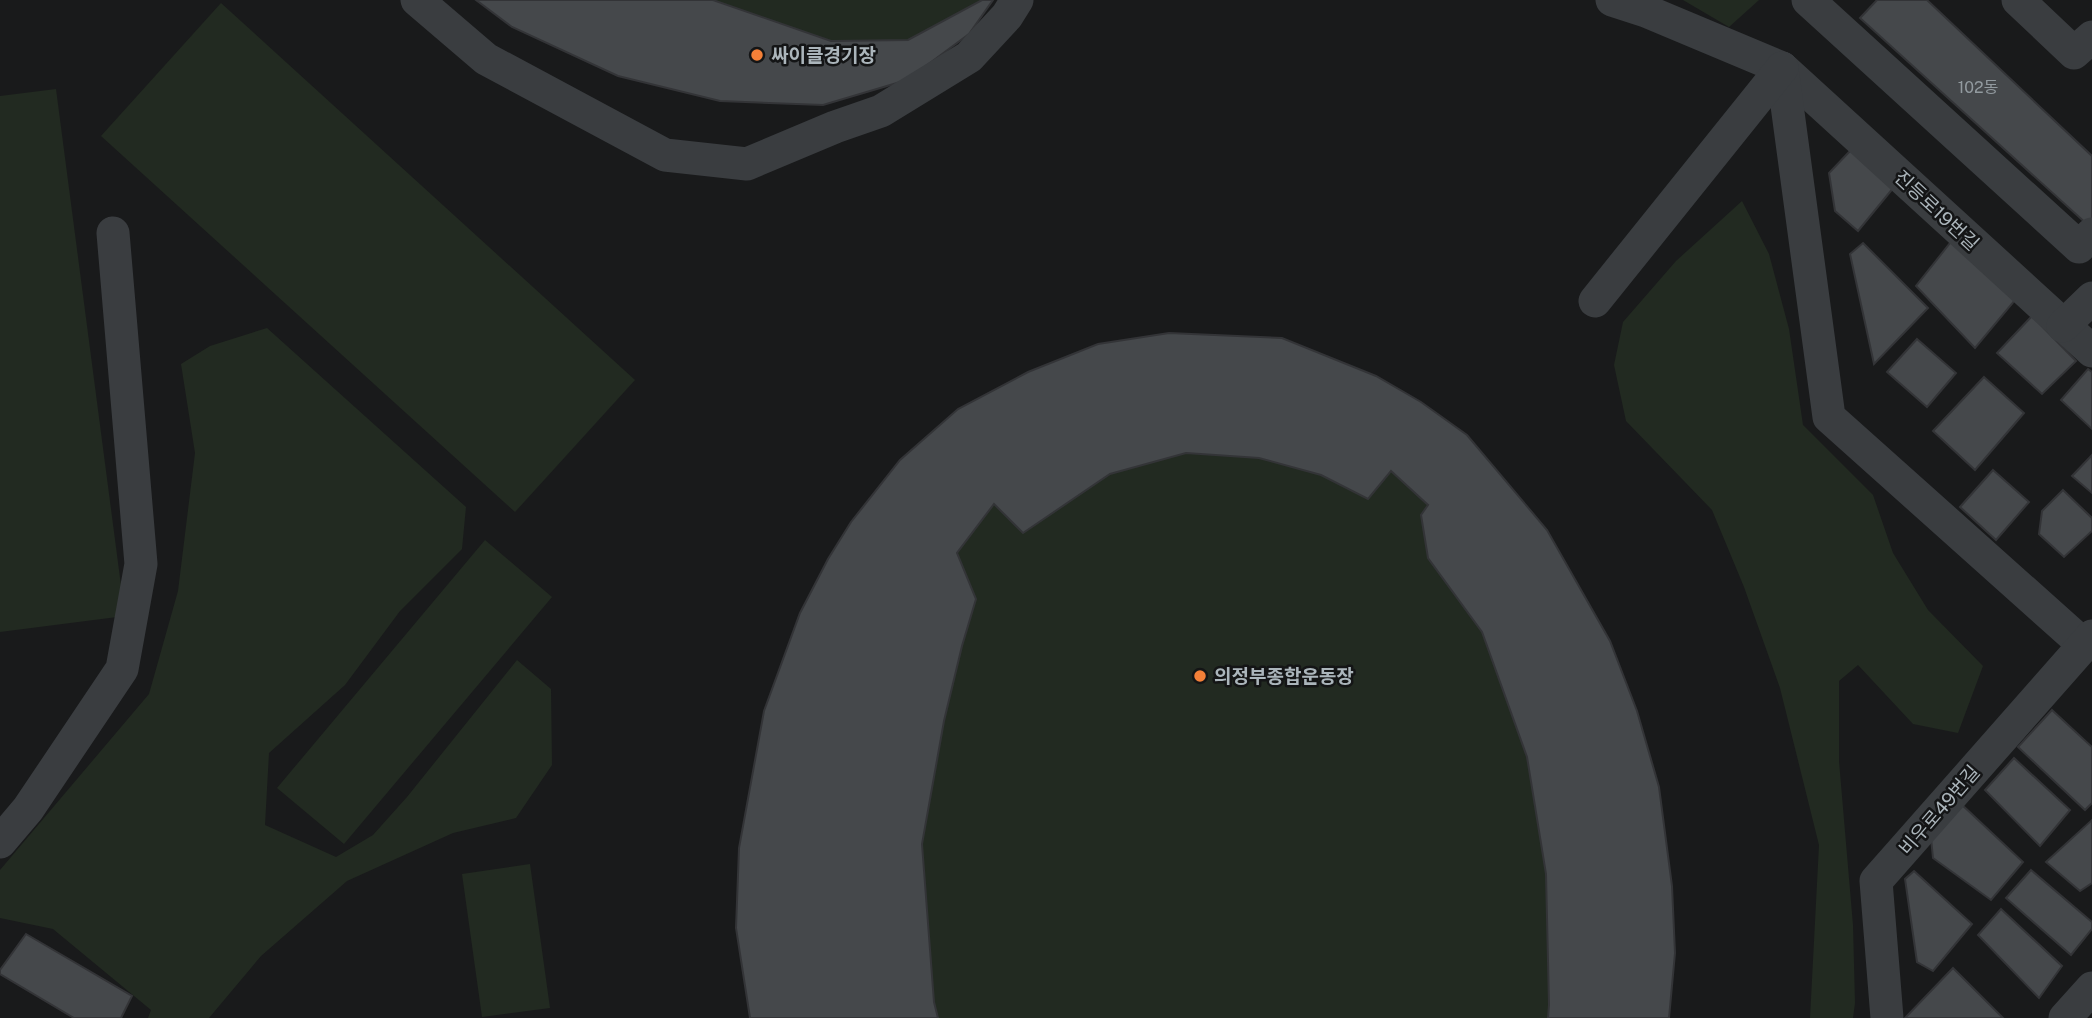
<svg xmlns="http://www.w3.org/2000/svg" width="2092" height="1018" viewBox="0 0 2092 1018" font-family="'Public Sans','Noto Sans KR',sans-serif">
<rect width="100%" height="100%" fill="#191a1b"/>
<g fill="#222a21">
<polygon points="476,0 993,0 969,34 907,80 823,105 720,101 618,76 512,27"/>
<polygon points="1683,0 1759,0 1729,27"/>
<polygon points="221,3 635,380 515,512 101,136"/>
<polygon points="56,89 125,616 0,632 0,96"/>
<polygon points="1742,201 1769,254 1789,329 1803,425 1873,495 1893,553 1928,610 1983,666 1958,733 1913,724 1858,665 1839,681 1839,761 1853,925 1855,1003 1853,1018 1810,1018 1819,845 1780,688 1744,587 1712,510 1626,421 1614,365 1623,322 1676,261"/>
<polygon points="267,328 466,507 462,549 400,611 345,685 269,753 265,825 336,857 373,835 407,797 517,660 551,689 552,765 516,818 453,833 347,881 261,956 209,1018 148,1018 151,1010 53,929 0,918 0,870 149,694 178,591 195,453 181,364 210,346"/>
<polygon points="1169,333 1282,338 1376,376 1421,402 1467,435 1547,530 1610,641 1659,788 1672,886 1675,953 1669,1018 750,1018 736,928 739,848 764,711 800,613 828,559 851,522 900,460 958,409 1028,372"/>
<polygon points="485,540 552,597 344,844 277,788"/>
<polygon points="530,864 550,1008 482,1017 462,874"/>
</g>
<g fill="#45484b" stroke="#333437" stroke-width="2">
<polygon points="476,0 713,0 831,41 908,40 982,0 993,0 969,34 907,80 823,105 720,101 618,76 512,27"/>
<polygon points="1877,0 1927,0 2092,156 2092,222 2089,226 1860,18"/>
<polygon points="1851,150 1894,187 1858,231 1835,211 1829,173"/>
<polygon points="1954,238 2021,293 1975,348 1916,286"/>
<polygon points="1863,243 1928,308 1874,364 1850,254"/>
<polygon points="2032,316 2076,361 2042,394 1997,353"/>
<polygon points="1169,333 1282,338 1376,376 1421,402 1467,435 1547,530 1610,641 1637,711 1659,787 1672,886 1675,953 1669,1018 1548,1018 1549,1005 1546,874 1527,757 1482,632 1428,558 1421,515 1428,505 1391,471 1368,499 1321,475 1259,458 1186,453 1110,474 1023,533 994,504 957,553 976,599 962,646 944,721 922,844 934,1002 938,1018 750,1018 736,928 739,848 764,711 800,613 828,559 851,522 900,460 958,409 1028,372 1098,344"/>
<polygon points="1917,339 1956,373 1927,407 1887,372"/>
<polygon points="2088,369 2092,372 2092,429 2061,400"/>
<polygon points="1984,377 2024,413 1975,470 1933,431"/>
<polygon points="2092,455 2092,493 2072,476"/>
<polygon points="1993,470 2029,502 1996,540 1960,507"/>
<polygon points="2063,490 2092,518 2092,531 2064,557 2039,534 2042,511"/>
<polygon points="2052,710 2092,747 2092,803 2085,810 2018,747"/>
<polygon points="2014,758 2070,810 2040,846 1985,790"/>
<polygon points="1960,803 2023,862 1991,900 1933,858 1931,838"/>
<polygon points="2092,820 2092,883 2080,891 2046,862"/>
<polygon points="2031,870 2092,922 2092,929 2071,955 2006,898"/>
<polygon points="1914,871 1972,924 1933,971 1917,962 1905,879"/>
<polygon points="2001,909 2062,966 2039,998 1978,935"/>
<polygon points="26,934 132,996 121,1018 74,1018 0,974 0,970"/>
<polygon points="1953,968 2003,1018 1905,1018"/>
</g>
<g fill="none" stroke-linecap="round" stroke-linejoin="round">
<g stroke="#3a3d40" stroke-width="33">
<polyline points="417,0 486,59 665,155 747,164 835,127 881,111 969,57 1007,16 1017,0"/>
<polyline points="1612,0 1646,11 1782,68 2092,351"/>
<polyline points="1808,0 2079,247 2092,234"/>
<polyline points="2018,0 2074,53 2092,37"/>
<polyline points="1782,68 1829,417 2084,645"/>
<polyline points="1595,301 1782,68"/>
<polyline points="2063,326 2092,298"/>
<polyline points="0,842 28,809 122,669 141,564 113,233"/>
<polyline points="1887,1018 1876,881 2092,636"/>
<polyline points="2065,1018 2092,988"/>
</g>
</g>
<g fill="#f48038" stroke="#141516" stroke-width="2.5">
<circle cx="757" cy="55" r="7"/>
<circle cx="1200" cy="676" r="7"/>
</g>
<g text-anchor="middle" stroke-width="5" stroke-linejoin="round" paint-order="stroke">
<g font-size="16" fill="#929a9f">
<text x="1978" y="93">102동</text>
</g>
<g font-size="19" font-weight="bold" fill="#abb5bb" stroke="#141516" text-anchor="start">
<text x="771" y="62">싸이클경기장</text>
<text x="1214" y="683">의정부종합운동장</text>
</g>
<g font-size="19" fill="#abb5bb" stroke="#141516">
<text transform="translate(1937 210) rotate(43)" y="7">진등로19번길</text>
<text transform="translate(1939 810) rotate(-49)" y="7">비우로49번길</text>
</g>
</g>
</svg>
